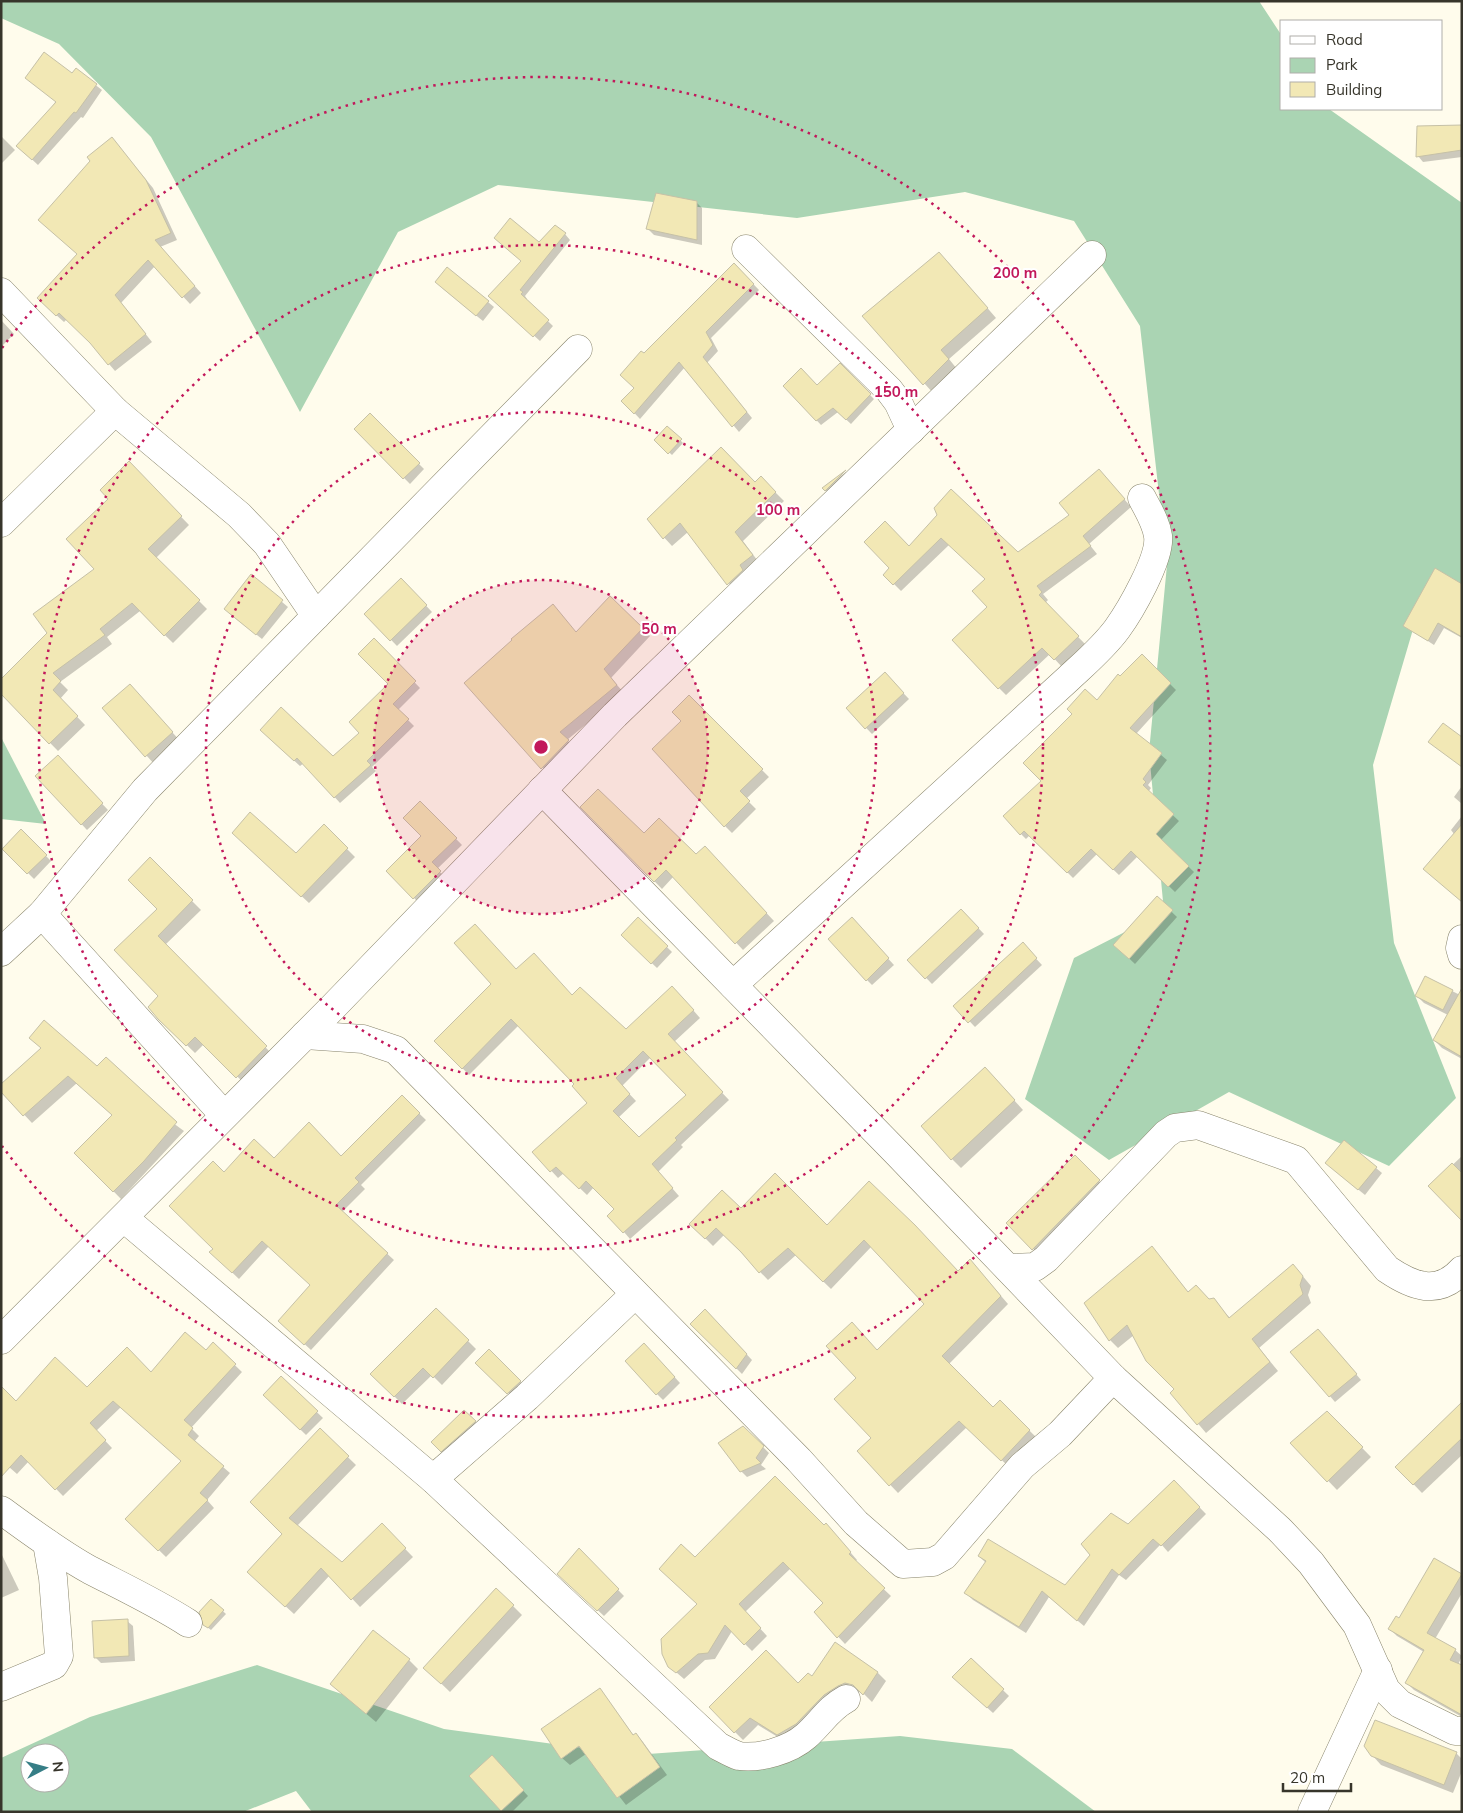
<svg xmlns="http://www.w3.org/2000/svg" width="1463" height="1813" viewBox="0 0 1463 1813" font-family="Mulish,sans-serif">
<rect width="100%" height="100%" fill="#fffcec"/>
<g fill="#aad4b3" fill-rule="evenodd">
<polygon points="1,1 1259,1 1282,36 1282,109 1329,109 1462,203 1462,608 1424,592 1373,765 1394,943 1456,1098 1389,1166 1229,1092 1109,1160 1025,1099 1074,958 1164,912 1149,752 1167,565 1140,326 1074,221 965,192 797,218 498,185 398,232 300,412 151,137 59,44 1,18"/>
<polygon points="1,737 46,824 1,819"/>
<path d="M257,1665L444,1729L634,1755L900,1736L1012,1749L1096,1812H312L296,1791L243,1812H1V1758L90,1717ZM30,1753H60V1783H30Z"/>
</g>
<g fill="#0003" fill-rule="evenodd">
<polygon points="76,70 102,90 83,118 81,117 38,165 23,151"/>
<polygon points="1462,126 1462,157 1423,162 1418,156"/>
<polygon points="1,136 15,150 1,164"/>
<polygon points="112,139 153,188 177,240 160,247 201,293 190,304 155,266 121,303 152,342 115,371 92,344 67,319 64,322 45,305 78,255"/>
<polygon points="696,202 702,208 702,245 654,235 648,229"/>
<polygon points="565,234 570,240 525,296 527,299 526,300 553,326 540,341 495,301 522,261 495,238 539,244"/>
<polygon points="948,262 996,318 949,359 957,369 933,393 864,316 891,291 893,293"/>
<polygon points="734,264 759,290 711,338 718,351 707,363 752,418 739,432 685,367 640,419 623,401 636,388 644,355"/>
<polygon points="442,288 488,302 494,307 483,321"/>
<polygon points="1,320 14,334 1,347"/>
<polygon points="840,365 874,399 851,424 838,412 821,425 784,386 817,387"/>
<polygon points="370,415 424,469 410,484 356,429"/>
<polygon points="667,427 683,443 672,455 656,440"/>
<polygon points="129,463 189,525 156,558 207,609 173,643 140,611 107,637 112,644 60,682 68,690 60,699 85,725 58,751 1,693 96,569 110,499"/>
<polygon points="846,472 848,473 828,493 824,488"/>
<polygon points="761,478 784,501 743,541 760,564 736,592 688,532 672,546 648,520 755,484"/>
<polygon points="1106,478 1131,507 1089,544 1097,554 1043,594 1048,600 1045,603 1085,644 1062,667 1050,654 1006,695 999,688 986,579 949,545 901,591 885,575 938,516 1018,553 1071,515"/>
<polygon points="251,576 288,607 262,639 231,615"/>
<polygon points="401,579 432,612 397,646 366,614"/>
<polygon points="1462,586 1462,638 1444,628 1434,645 1405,626"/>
<polygon points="610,597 650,636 611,678 624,693 567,740 576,749 550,775 466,684 576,633"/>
<polygon points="374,640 420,688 398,710 414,726 372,767 376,771 340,803 304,763 300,766 267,736 333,758 361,733 390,684"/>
<polygon points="1142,656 1176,690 1136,734 1167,760 1148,785 1151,788 1148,792 1179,821 1161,840 1194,872 1175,892 1138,856 1119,875 1097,854 1073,878 1030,835 1026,839 1021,834 1043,781 1097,701"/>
<polygon points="885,674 909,699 872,734 848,709"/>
<polygon points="138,694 181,742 155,765 104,708"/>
<polygon points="689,697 769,777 746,799 756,809 732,833 725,826 682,721"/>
<polygon points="58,757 108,810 87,830 37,776"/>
<polygon points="1462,786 1462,804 1454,797"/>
<polygon points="420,802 462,845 437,869 446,878 420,904 387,871 422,836"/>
<polygon points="582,807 696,856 712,855 774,921 743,950 674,876 662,889"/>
<polygon points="1462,816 1462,901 1454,834 1451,830"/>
<polygon points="324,826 355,857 309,903 241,840 296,855"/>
<polygon points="21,831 51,861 34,879 4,849"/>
<polygon points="150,859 201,910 165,945 274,1056 246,1085 204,1044 195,1053 159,1018 159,996 116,950 159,909"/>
<polygon points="1157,898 1177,917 1135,964 1115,945"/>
<polygon points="961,910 984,934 932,984 909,960"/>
<polygon points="638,919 672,952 657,968 622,935"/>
<polygon points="857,925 894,965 872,985 867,980"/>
<polygon points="1028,950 1042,965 975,1027 955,1006"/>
<path d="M517,970L572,997L626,1031L679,994L700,1018L674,1042L729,1100L681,1145L683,1147L658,1172L679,1196L630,1239L624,1232L616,1209L594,1187L587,1195L564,1173L558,1178L534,1152L589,1103L576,1084L519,1025L469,1075L436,1041ZM651,1057L687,1095L639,1138L618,1118L636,1101L622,1086Z"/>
<polygon points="1426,978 1462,996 1462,1059 1442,1048 1434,1040 1448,1015 1424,1003 1417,996"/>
<polygon points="98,1068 184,1131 121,1199 76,1153 113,1116 77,1083 32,1123 1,1090"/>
<polygon points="994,1078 1023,1110 961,1168 952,1159"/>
<polygon points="402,1097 426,1120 361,1185 365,1189 342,1212 394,1260 311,1350 286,1327 312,1285 269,1246 239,1279 218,1259 214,1249 224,1174 274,1160 341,1157"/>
<polygon points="1462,1156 1462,1219 1430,1186"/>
<polygon points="1075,1157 1108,1190 1042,1258 1008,1223"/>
<polygon points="1376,1168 1382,1173 1365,1195 1333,1169"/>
<polygon points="741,1210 827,1227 958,1272 977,1268 1008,1304 949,1364 993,1409 1000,1402 1037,1438 1009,1467 967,1427 898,1493 859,1452 873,1438 858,1378 877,1351 926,1304 872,1246 831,1289 796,1255 768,1280 724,1235 713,1246 691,1224"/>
<polygon points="1152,1248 1189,1293 1213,1300 1230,1318 1301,1274 1311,1286 1308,1295 1311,1303 1259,1348 1278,1371 1206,1433 1172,1393 1176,1389 1134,1335 1118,1348 1110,1340"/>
<polygon points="436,1309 476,1349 442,1385 432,1375 402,1404 372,1374"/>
<polygon points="711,1316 752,1360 742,1374 692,1324"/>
<polygon points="1324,1336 1361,1380 1335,1402 1292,1352"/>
<polygon points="213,1344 242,1372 191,1428 199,1436 194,1442 230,1473 207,1500 214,1508 166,1557 127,1519 183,1462 121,1407 96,1431 112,1448 63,1496 29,1461 17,1474 1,1460 16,1403 151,1373 206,1352"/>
<polygon points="650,1350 680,1383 663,1400 657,1394"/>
<polygon points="489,1351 526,1387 514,1398 477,1363"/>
<polygon points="281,1378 323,1418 306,1435 265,1395"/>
<polygon points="1462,1408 1462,1455 1422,1493 1397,1467"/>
<polygon points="464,1411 481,1427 447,1456 433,1442"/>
<polygon points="1327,1412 1371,1457 1337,1490 1292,1443"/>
<polygon points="743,1427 769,1453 761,1465 766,1469 747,1477 741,1471"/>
<polygon points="320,1430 356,1465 297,1526 342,1563 382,1525 413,1557 360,1607 330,1575 294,1614 257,1580 284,1534 252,1502"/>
<polygon points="1174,1481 1206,1514 1168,1552 1161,1544 1126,1580 1119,1575 1084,1626 1049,1597 1026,1633 973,1600 966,1593 986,1563 979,1556 1065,1587 1092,1555 1128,1526"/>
<polygon points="824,1526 833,1532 857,1560 855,1562 891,1596 845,1644 815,1612 825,1603 791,1568 745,1612 767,1636 752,1651 732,1631 715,1659 705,1660 684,1679 669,1666 698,1605 695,1559"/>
<polygon points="579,1550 624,1596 604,1616 559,1574"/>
<polygon points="1,1553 19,1590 1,1598"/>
<polygon points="1461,1575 1462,1593 1435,1639 1455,1650 1462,1656 1458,1665 1462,1667 1462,1717 1414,1690 1407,1683 1424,1652 1397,1636 1390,1629 1400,1619"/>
<polygon points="497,1590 522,1615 450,1692 425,1668"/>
<polygon points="211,1600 226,1614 211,1630 207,1627"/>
<polygon points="127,1621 133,1626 135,1661 101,1663 95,1657"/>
<polygon points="971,1659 1009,1696 993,1713 960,1683"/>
<polygon points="409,1660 418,1669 376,1722 331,1684"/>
<polygon points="878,1673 886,1681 872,1702 863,1693 854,1691 786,1742 758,1725 743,1740 710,1707 798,1685"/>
<polygon points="600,1689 634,1736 636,1734 643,1742 667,1775 626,1805 586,1754 570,1765 562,1758"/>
<polygon points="1456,1753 1462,1759 1462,1771 1453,1793 1381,1765 1372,1755"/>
<polygon points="497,1762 528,1796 512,1812 503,1812 470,1776"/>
</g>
<g fill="#f2e8b5" stroke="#c6c1a7" fill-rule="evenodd">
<polygon points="44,52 72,73 76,68 97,84 76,113 74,112 32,160 16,146 56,102 25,78"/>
<polygon points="1462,125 1462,150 1416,157 1417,126"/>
<polygon points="112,137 146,180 171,233 155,240 195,286 182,298 148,260 115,295 146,334 108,365 90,343 59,313 56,316 37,298 77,254 38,220 90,161 87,157"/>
<polygon points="656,193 697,201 697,240 646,229"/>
<polygon points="510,218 539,242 555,225 566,233 520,290 523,292 521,294 549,320 533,337 488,296 521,261 494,238"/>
<polygon points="939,252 988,308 941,350 949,359 923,385 862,316"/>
<polygon points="734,263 754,284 706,332 713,345 703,357 747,412 732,427 679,362 634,414 621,401 634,388 620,375 641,351 644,353"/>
<polygon points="447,267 489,301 476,316 435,282"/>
<polygon points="840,363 871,394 846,420 833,408 816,421 783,386 801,368 817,385"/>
<polygon points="370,413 420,463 403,479 354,429"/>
<polygon points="667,426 682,439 668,454 654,440"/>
<polygon points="721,447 755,482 761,476 776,492 735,532 753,555 740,565 743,570 727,585 680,523 663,539 647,519"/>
<polygon points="129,461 182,516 148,549 200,600 164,636 132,603 100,629 105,635 53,673 61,681 53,690 78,716 49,744 1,694 1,679 47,633 33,614 94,569 66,539 108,499 100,490"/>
<polygon points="1099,469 1125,499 1083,536 1091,546 1037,586 1042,592 1039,595 1079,636 1054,660 1042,648 998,689 952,640 987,607 972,591 985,579 941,538 893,585 883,575 889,568 864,542 885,521 909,546 937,515 934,508 951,489 1018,552 1069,515 1059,503"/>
<polygon points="846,470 825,491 822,488"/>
<polygon points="1435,568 1462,584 1462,637 1438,623 1428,641 1403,626"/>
<polygon points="251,574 283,600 256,635 224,609"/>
<polygon points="401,578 427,605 390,641 364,614"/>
<polygon points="610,596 643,628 604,669 617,685 560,732 569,740 541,769 464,683 512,640 511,639 553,604 576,632"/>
<polygon points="374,638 416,681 393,704 409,719 367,761 371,765 334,798 297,758 294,761 260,730 281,707 333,756 359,733 349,722 388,684 358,654"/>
<polygon points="1142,654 1171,683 1130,728 1162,753 1143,779 1146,782 1143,785 1174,814 1156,834 1189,866 1168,887 1131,851 1113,870 1091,849 1067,873 1024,831 1020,835 1003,816 1041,781 1023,763 1072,714 1067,709 1085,689 1097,700 1118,674 1120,676"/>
<polygon points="885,672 904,693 865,729 846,708"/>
<polygon points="130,684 173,732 145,757 102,708"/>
<polygon points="689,695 763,769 740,791 750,801 724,827 652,749 681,721 672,712"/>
<polygon points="1443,723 1462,737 1462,767 1428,742"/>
<polygon points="58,755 103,803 81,825 35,776"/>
<polygon points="598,789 644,833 659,818 696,854 705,846 767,913 735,944 666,870 654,882 580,807"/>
<polygon points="420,801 457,838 432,862 441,871 413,899 386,871 421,836 403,818"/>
<polygon points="250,812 296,853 324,824 348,848 301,897 232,833"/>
<polygon points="1462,824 1462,902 1423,869"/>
<polygon points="21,829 47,855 27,874 2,849"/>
<polygon points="150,857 193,900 158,936 267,1046 236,1078 195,1037 186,1046 158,1019 148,1007 158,996 114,950 157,909 128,880"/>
<polygon points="1157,896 1173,910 1129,959 1113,945"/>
<polygon points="961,909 979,928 925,979 907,960"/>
<polygon points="638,917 668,946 651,964 621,935"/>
<polygon points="852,917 889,958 866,981 828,939"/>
<path d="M475,924L516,969L534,953L572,995L580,987L626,1029L672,986L694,1010L668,1034L723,1092L675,1138L677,1140L652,1164L673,1188L623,1233L607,1216L614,1209L586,1181L579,1189L556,1167L550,1172L532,1152L587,1103L572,1086L574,1084L511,1019L462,1069L434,1041L491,984L454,943ZM643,1051L686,1095L639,1137L613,1111L630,1094L616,1078Z"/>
<polygon points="1023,942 1037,958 968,1023 953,1006"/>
<polygon points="1425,976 1453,990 1443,1010 1415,996"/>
<polygon points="1462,988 1462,1057 1433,1040"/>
<polygon points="44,1020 97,1066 106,1057 177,1122 144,1161 113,1192 74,1153 112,1115 68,1076 23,1116 1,1092 1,1084 41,1048 29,1038"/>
<polygon points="985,1067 1015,1100 951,1160 921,1126"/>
<polygon points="402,1095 420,1113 355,1178 359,1182 336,1205 388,1253 304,1345 278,1321 310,1285 262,1241 232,1273 209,1252 213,1249 169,1206 213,1161 224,1172 254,1139 274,1158 309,1122 341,1156"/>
<polygon points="1344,1140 1377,1167 1358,1190 1325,1163"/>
<polygon points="1075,1155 1100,1180 1032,1250 1006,1223"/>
<polygon points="1452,1163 1462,1173 1462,1221 1428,1186"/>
<polygon points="775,1173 827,1225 869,1181 915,1225 958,1271 970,1259 1001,1296 942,1356 993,1407 1000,1400 1030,1430 1001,1461 959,1421 889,1486 857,1451 871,1438 834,1399 856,1378 826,1346 852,1322 877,1350 924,1304 864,1240 823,1282 788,1248 759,1273 741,1252 716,1228 705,1239 689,1224 722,1190 741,1208"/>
<polygon points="1152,1246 1188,1292 1196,1285 1209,1299 1214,1298 1229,1318 1293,1264 1303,1276 1300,1285 1303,1294 1252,1339 1270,1362 1197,1425 1170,1393 1174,1389 1146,1361 1127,1325 1109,1341 1084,1303"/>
<polygon points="436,1308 469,1340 433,1378 423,1368 394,1397 370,1374"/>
<polygon points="705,1309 747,1354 736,1369 690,1324"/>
<polygon points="1318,1329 1357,1374 1329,1397 1290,1352"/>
<polygon points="185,1332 206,1350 213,1342 236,1364 184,1420 193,1428 188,1435 224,1466 200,1493 208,1500 158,1551 125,1519 181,1461 113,1401 90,1423 106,1440 55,1490 21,1455 1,1477 1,1386 16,1401 55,1357 87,1387 127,1347 151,1372"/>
<polygon points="644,1343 675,1377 656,1395 625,1361"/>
<polygon points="489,1349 521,1381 507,1394 475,1363"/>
<polygon points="281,1376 318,1411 300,1430 263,1395"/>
<polygon points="1462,1402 1462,1438 1413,1485 1395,1467"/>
<polygon points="464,1410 476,1421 441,1452 431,1442"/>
<polygon points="1327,1411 1363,1447 1327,1482 1290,1443"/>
<polygon points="743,1426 764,1446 756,1458 761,1463 740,1472 718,1443"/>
<polygon points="320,1428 349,1456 289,1518 342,1562 382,1523 406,1548 351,1600 321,1568 285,1607 247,1572 282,1534 250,1502"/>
<polygon points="775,1476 824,1525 826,1523 851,1552 849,1554 885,1588 837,1638 814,1612 823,1603 783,1562 739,1604 761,1628 744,1645 725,1625 708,1653 698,1654 676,1673 668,1667 662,1654 661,1639 697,1604 659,1569 681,1544 695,1557"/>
<polygon points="1174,1480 1200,1507 1161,1546 1153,1539 1119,1575 1112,1569 1077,1621 1042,1591 1019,1627 964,1593 986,1561 978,1556 988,1539 1065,1585 1090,1555 1081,1544 1111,1513 1128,1524"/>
<polygon points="579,1548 619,1589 597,1611 557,1574"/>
<polygon points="1434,1558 1462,1574 1427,1633 1456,1649 1450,1660 1462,1665 1462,1715 1405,1683 1424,1650 1388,1629 1396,1616 1399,1618"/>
<polygon points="496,1588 514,1605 441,1684 423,1668"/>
<polygon points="211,1599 224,1610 208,1628 203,1625 199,1612"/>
<polygon points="128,1619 129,1656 94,1658 92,1621"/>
<polygon points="373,1630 410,1659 366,1714 330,1684"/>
<polygon points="835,1642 878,1672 863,1695 853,1685 845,1683 838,1686 824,1695 796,1724 777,1735 750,1718 734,1733 709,1707 766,1650 798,1683 808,1673 812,1676"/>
<polygon points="971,1658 1004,1689 987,1708 952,1677"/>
<polygon points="600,1688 633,1735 636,1733 660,1767 617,1798 579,1746 561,1759 541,1729"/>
<polygon points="1375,1720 1457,1752 1444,1785 1371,1756 1364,1746"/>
<polygon points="492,1755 524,1790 501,1811 469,1776"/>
</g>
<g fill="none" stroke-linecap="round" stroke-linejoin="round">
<defs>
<g id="minor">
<polyline points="746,249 889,390 898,402 911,430"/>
<polyline points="1,292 115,411 239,515 267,544 316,616"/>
<polyline points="1,523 115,411"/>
<polyline points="542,790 897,1153 1113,1378 1280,1530 1311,1563 1357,1625 1386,1690 1400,1704 1455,1731 1462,1731"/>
<polyline points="42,914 224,1115"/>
<polyline points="1462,939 1460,948 1462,955"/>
<polyline points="1,952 42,914 145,790 578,349"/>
<path d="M733,985L1069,678C1085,663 1103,648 1117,629C1130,611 1161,558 1158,536C1156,522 1148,510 1142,498"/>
<polyline points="305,1035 363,1039 396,1050 799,1460 856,1523 903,1564 933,1562 944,1556 1022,1466 1060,1434 1113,1378"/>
<path d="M124,1218L433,1479L718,1746C724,1749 732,1754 739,1756C760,1759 790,1750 806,1736C820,1724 829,1708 846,1699"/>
<path d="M1008,1268L1035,1267L1046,1259L1166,1134L1175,1128L1198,1125L1296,1160L1387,1269C1412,1286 1438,1297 1462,1270"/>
<polyline points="1,1340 333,1007 615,715 1092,255"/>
<polyline points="433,1479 527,1397 635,1294"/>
<path d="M1,1510C30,1531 59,1553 90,1570C123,1587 157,1603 188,1623"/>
<polyline points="1,1687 54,1665 59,1656 53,1578 47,1543"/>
<polyline points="1312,1812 1378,1670"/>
</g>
</defs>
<use href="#minor" stroke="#88846b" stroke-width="29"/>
<use href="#minor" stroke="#fff" stroke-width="28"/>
</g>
<circle cx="541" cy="747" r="167" fill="#c2185b" fill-opacity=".12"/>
<g fill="none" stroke="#c2185b" stroke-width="2.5" stroke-dasharray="2.5 5">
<circle cx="541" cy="747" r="167"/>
<circle cx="541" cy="747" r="335"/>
<circle cx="541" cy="747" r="502"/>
<path d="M2 348A670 670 0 1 1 2 1146"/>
</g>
<circle cx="541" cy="747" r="8" fill="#c2185b" stroke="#fff" stroke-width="2.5"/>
<g font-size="15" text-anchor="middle" font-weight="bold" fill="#c2185b" stroke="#fff" stroke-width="4" stroke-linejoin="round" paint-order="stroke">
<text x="1015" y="278">200 m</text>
<text x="896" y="397">150 m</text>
<text x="778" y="515">100 m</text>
<text x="659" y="634">50 m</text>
</g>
<rect width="1463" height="1813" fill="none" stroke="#37352b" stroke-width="5"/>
<rect x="1280" y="20" width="162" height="90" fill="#ffffff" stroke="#afaeaa"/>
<rect x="1290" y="36" width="25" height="8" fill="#ffffff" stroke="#afaeaa"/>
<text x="1326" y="45" font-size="15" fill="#37352b">Road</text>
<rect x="1290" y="58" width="25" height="15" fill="#aad4b3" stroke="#afaeaa"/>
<text x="1326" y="70" font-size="15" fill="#37352b">Park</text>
<rect x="1290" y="82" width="25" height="15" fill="#f2e8b5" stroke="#afaeaa"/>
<text x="1326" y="95" font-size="15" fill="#37352b">Building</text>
<g transform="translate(45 1768) rotate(84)"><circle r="24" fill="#ffffff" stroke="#afaeaa"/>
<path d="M0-4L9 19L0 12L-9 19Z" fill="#367e86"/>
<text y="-8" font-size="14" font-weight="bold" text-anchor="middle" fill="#37352b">N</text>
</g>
<path d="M1283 1783v8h68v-8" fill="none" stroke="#37352b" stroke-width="2.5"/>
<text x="1290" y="1783" font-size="15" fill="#37352b" stroke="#ffffff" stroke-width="4" paint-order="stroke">20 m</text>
</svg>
